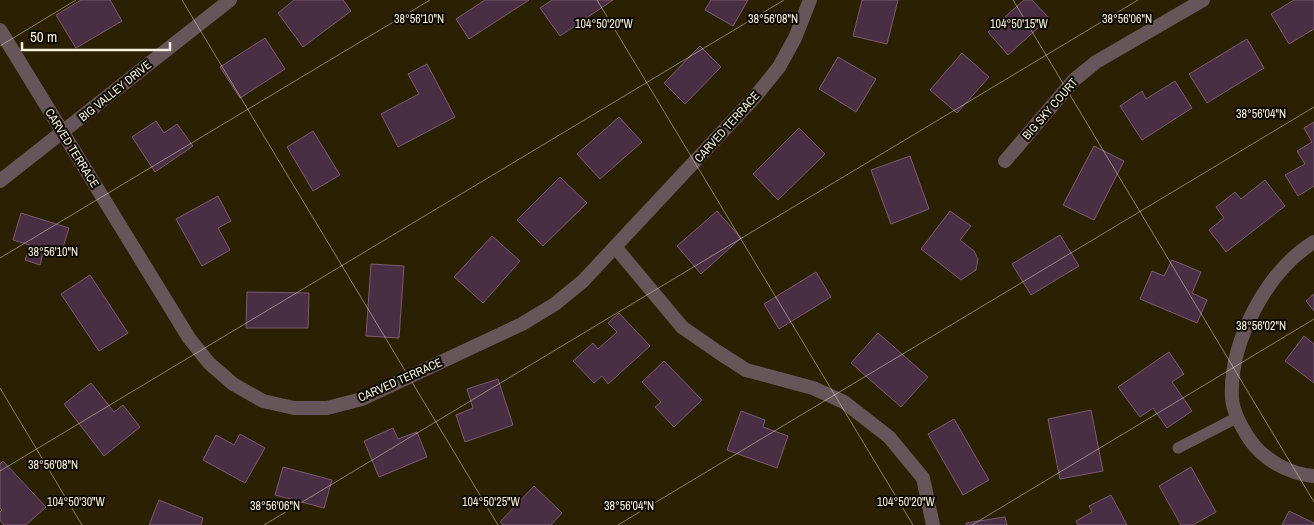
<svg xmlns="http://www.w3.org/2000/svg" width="1314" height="525" viewBox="0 0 1314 525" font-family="'Archivo Narrow',sans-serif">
<rect width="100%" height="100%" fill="#2b2002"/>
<g fill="#482f43" stroke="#785c72">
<polygon points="81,0 110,0 122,21 76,48 56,15"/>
<polygon points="294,0 343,0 351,11 303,47 278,13"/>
<polygon points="485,0 529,0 469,39 456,19"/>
<polygon points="552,0 613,0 560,36 540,8"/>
<polygon points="711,0 748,0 733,26 705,10"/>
<polygon points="862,0 898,0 887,44 853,36"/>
<polygon points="1024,0 1032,0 1049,18 1008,55 988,32"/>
<polygon points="1294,0 1314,0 1314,29 1289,44 1271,14"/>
<polygon points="265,38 285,69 240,98 220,67"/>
<polygon points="1247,39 1264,68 1207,103 1189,74"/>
<polygon points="700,46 721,67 685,104 664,83"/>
<polygon points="962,53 989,77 957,113 930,90"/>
<polygon points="838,57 876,79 856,112 819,89"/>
<polygon points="427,64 455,117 398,147 381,114 419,94 408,74"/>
<polygon points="1175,81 1192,108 1142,140 1120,106 1142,91 1146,99"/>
<polygon points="619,117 642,142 600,179 577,154"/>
<polygon points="156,121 164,133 177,124 193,146 155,172 132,137"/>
<polygon points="1314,122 1314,186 1298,196 1285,175 1305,164 1297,151 1312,142 1304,128"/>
<polygon points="799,128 825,154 778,200 753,174"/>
<polygon points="313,131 340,175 313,191 287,147"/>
<polygon points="1094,146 1124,161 1094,220 1063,205"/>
<polygon points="910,156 929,209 891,224 871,170"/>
<polygon points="560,177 587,203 543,246 517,220"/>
<polygon points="1265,180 1285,206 1226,252 1209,230 1224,218 1216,207 1235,192 1241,199"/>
<polygon points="218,196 231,221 218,228 230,250 202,266 176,219"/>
<polygon points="717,211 741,238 701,274 677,246"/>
<polygon points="950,211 971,226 960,240 974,251 978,259 976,270 961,280 921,249"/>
<polygon points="21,213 69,228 61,254 44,249 40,265 25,260 30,245 13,240"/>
<polygon points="1060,235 1079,266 1031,295 1012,264"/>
<polygon points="492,236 520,261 483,303 454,277"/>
<polygon points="1172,260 1201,272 1192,293 1207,300 1197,323 1140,299 1152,271 1164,276"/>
<polygon points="371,264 404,266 399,338 366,336"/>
<polygon points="816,272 831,297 779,329 764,304"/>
<polygon points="90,275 128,333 99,351 61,294"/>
<polygon points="247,292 309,293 308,328 246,328"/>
<polygon points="1314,294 1314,311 1306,301"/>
<polygon points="619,313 650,346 608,384 602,376 594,383 573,361 593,343 598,349 617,332 608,323"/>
<polygon points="878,333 928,377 901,407 851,363"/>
<polygon points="1304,336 1314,344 1314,383 1285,361"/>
<polygon points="1169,352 1184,374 1172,382 1192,411 1167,428 1153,408 1140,417 1118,387"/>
<polygon points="664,361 702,400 674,427 655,407 661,402 642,382"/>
<polygon points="498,379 513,425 465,442 456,415 473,408 467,389"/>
<polygon points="91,383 114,412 123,405 140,427 104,456 64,404"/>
<polygon points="1091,410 1103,471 1060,479 1048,419"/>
<polygon points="741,411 765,420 763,427 788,436 777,468 727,450"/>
<polygon points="954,419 989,480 963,495 928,434"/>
<polygon points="393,428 398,439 417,432 427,457 379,477 364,441"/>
<polygon points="240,434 265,448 245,483 203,460 216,435 234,445"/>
<polygon points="3,461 46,507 26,525 4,525 0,520 0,512 2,510 0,508 0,464"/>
<polygon points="283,467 332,480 324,508 275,495"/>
<polygon points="1191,467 1216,512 1193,525 1181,525 1159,486"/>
<polygon points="534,486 562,513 551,525 503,525 500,522"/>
<polygon points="1111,495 1127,525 1078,525 1076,521 1092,512 1089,506"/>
<polygon points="159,500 203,518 201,525 149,525"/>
<polygon points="1289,511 1314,523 1314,525 1282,525"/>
<polygon points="1005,517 1007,525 966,525 966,523"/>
</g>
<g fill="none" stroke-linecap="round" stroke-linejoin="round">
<polyline stroke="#665559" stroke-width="11" points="1178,448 1238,417"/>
<g stroke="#665559" stroke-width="14">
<polyline points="0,30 189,338 209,363 233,384 263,401 294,408 327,408 362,399 522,324 555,304 583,281 754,98 779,67 795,38 810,0"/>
<polyline points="1005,161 1074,80 1096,62 1203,0"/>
<polyline points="0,181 230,0"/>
<path d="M1314,242C1267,271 1229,342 1232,398C1233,413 1242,428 1250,440C1264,460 1289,474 1314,476"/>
<polyline points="616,248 682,327 718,352 746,370 813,388 844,402 889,437 923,478 933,525"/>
</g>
</g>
<path fill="none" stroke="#f8f1df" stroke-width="1" stroke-opacity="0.45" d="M182,0L498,525M597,0L913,525M1013,0L1314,502M0,46L76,0M0,258L430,0M0,388L82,525M0,471L784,0M264,525L1138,0M618,525L1314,107M972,525L1314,319"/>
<g text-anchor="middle" stroke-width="4" stroke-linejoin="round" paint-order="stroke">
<g font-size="12" fill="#f8f1df" stroke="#0f0a02">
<text transform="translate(115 91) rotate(-39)" y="4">BIG VALLEY DRIVE</text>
<text transform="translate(1050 109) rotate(-49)" y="4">BIG SKY COURT</text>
<text transform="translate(727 127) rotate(-48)" y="4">CARVED TERRACE</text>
<text transform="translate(72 148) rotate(58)" y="4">CARVED TERRACE</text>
<text transform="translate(400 380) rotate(-24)" y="4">CARVED TERRACE</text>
</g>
</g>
<g font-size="12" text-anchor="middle" fill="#f8f1df" stroke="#0f0a02" stroke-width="4" stroke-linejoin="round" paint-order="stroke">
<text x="419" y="23">38°56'10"N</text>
<text x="1127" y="23">38°56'06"N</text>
<text x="773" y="23">38°56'08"N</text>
<text x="604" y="28">104°50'20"W</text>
<text x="1019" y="28">104°50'15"W</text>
<text x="1261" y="118">38°56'04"N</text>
<text x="53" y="256">38°56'10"N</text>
<text x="1261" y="330">38°56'02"N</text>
<text x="53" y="469">38°56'08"N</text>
<text x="76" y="506">104°50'30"W</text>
<text x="491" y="506">104°50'25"W</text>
<text x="906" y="506">104°50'20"W</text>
<text x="275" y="510">38°56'06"N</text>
<text x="629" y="510">38°56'04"N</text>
</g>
<path d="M22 42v8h148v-8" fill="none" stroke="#f8f1df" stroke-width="2.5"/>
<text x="30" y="42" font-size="15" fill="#f8f1df" stroke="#0f0a02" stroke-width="4" paint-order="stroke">50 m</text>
</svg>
